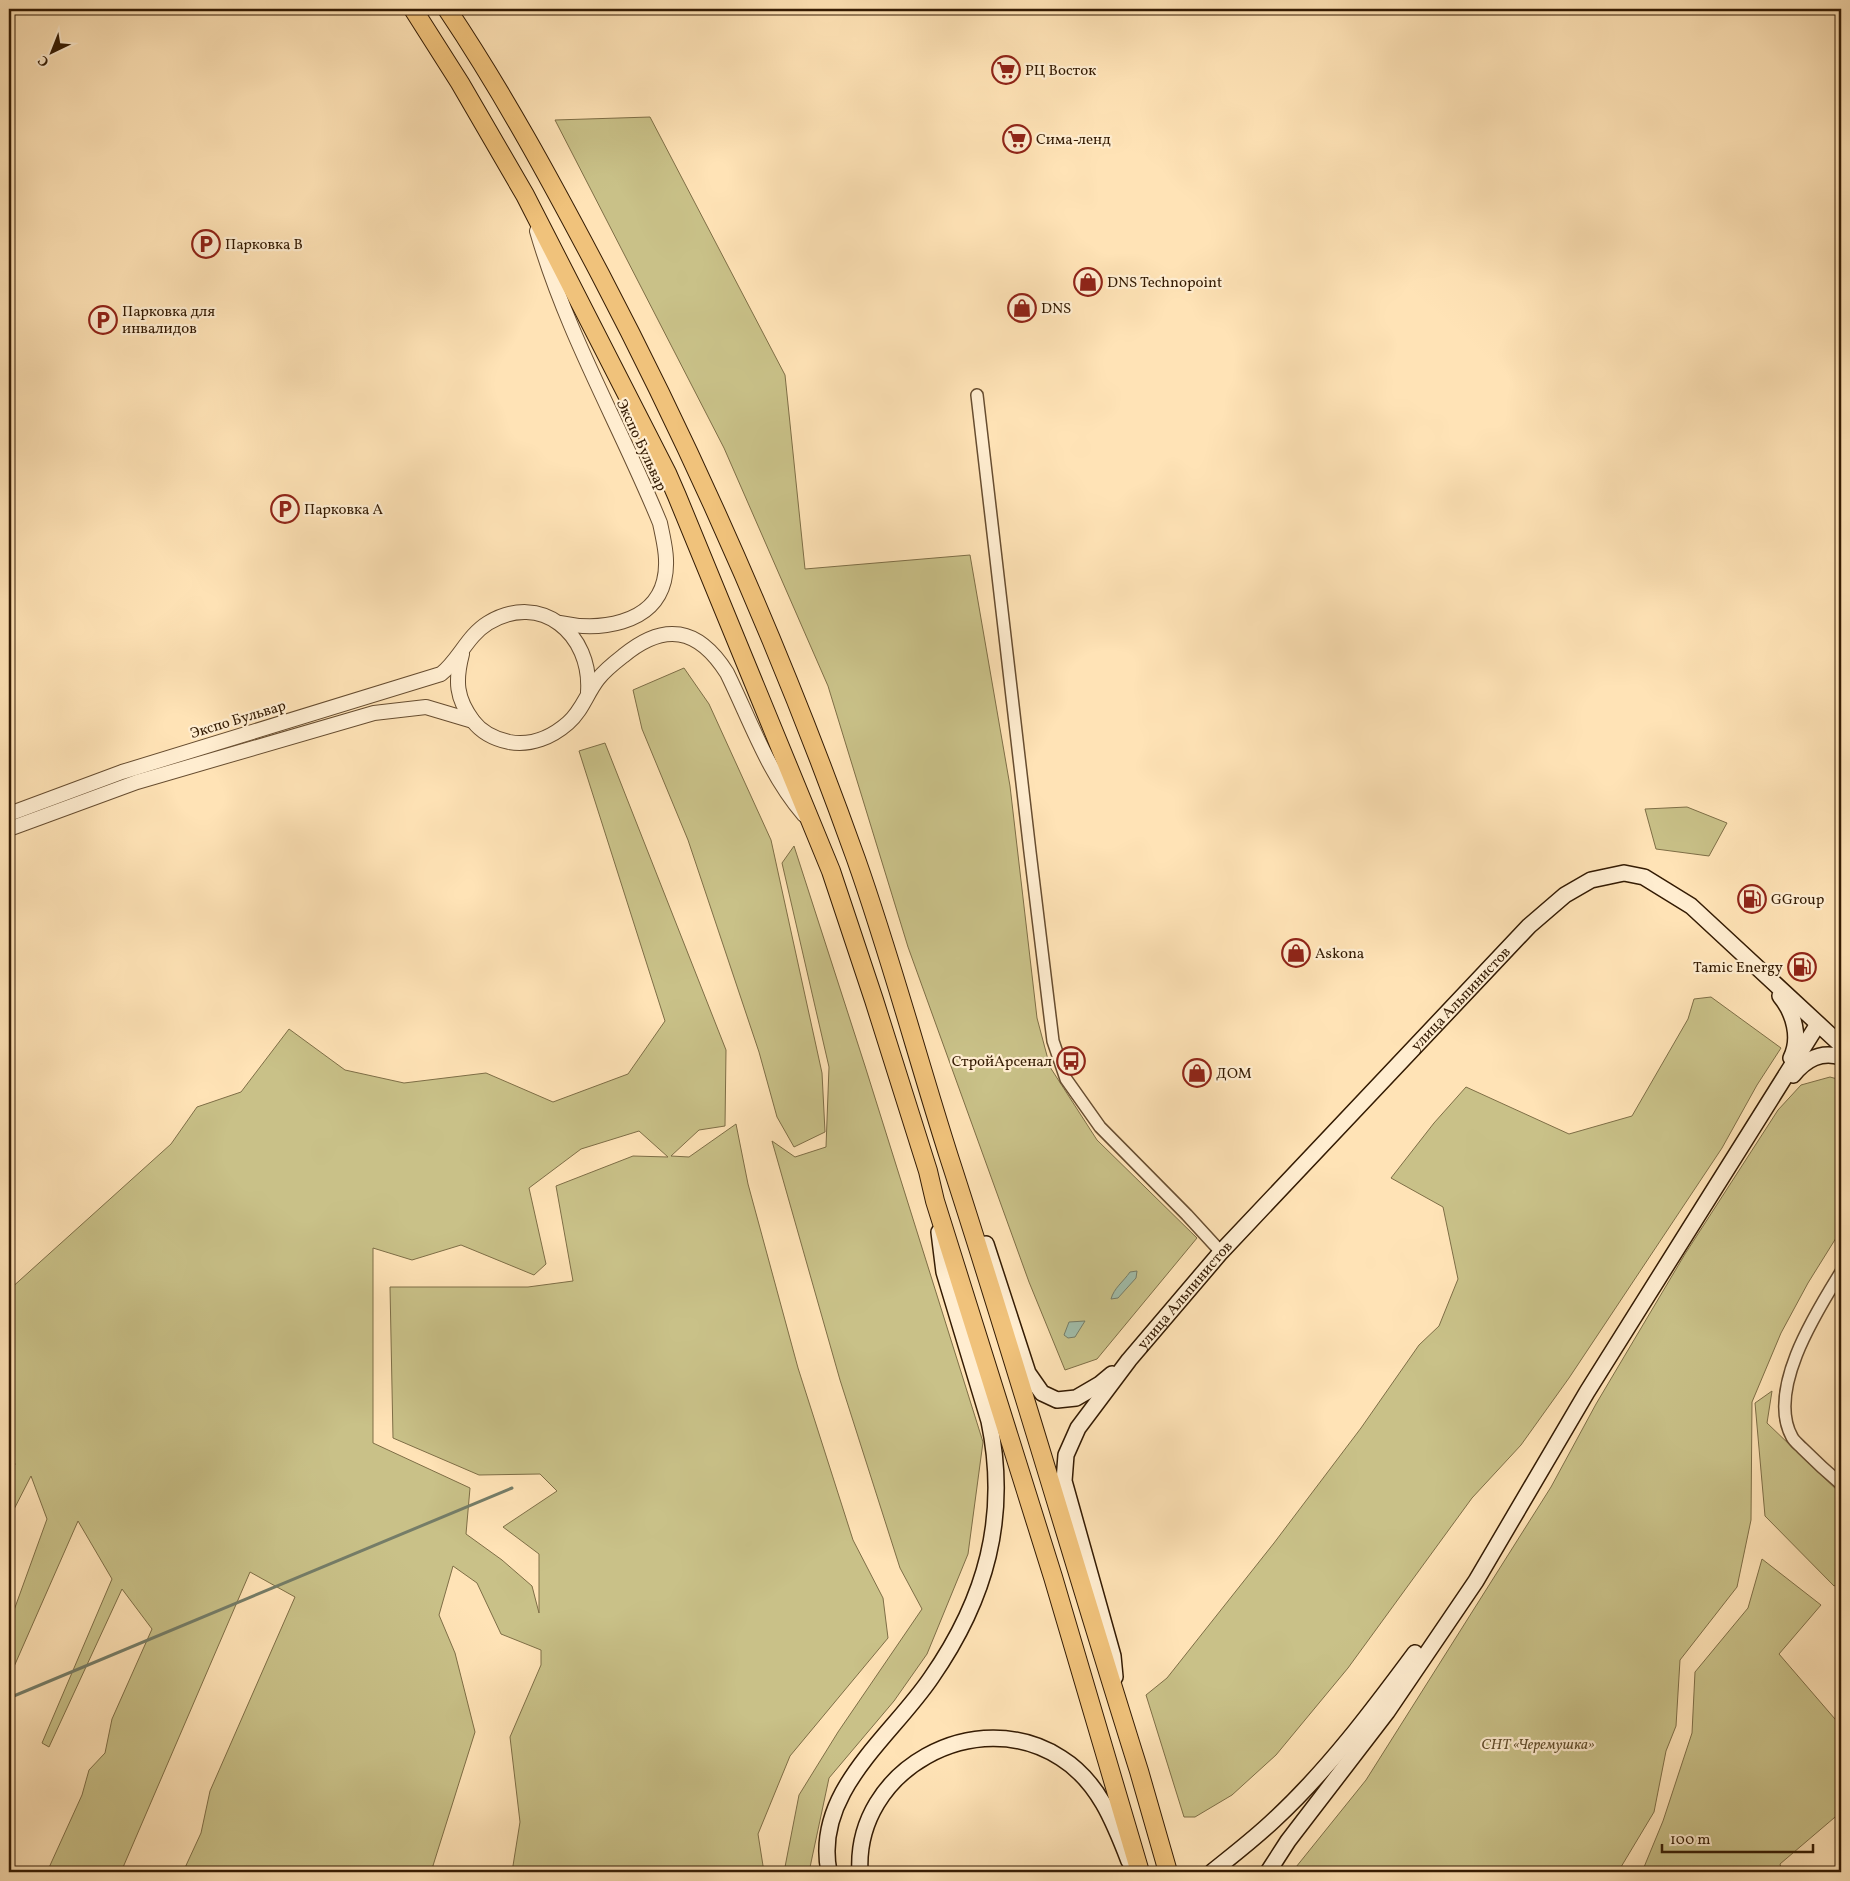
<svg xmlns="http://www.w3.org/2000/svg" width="1850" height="1881" viewBox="0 0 1850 1881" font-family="Vollkorn,serif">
<rect width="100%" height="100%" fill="#ffe3b6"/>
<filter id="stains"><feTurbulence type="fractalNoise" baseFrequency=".004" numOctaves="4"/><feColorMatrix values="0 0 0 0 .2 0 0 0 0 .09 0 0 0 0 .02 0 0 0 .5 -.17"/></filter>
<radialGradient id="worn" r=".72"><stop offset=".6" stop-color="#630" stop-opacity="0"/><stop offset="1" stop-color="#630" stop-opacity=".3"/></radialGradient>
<g fill="#c9c188" stroke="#7e6e46" fill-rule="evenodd">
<polygon points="650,117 785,375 805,569 970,555 1010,786 1037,1018 1050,1067 1097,1140 1197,1238 1097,1359 1065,1370 1029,1282 908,947 828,686 724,448 555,120"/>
<polygon points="684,668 709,704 771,840 822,1073 825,1132 794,1147 777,1117 759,1052 688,840 642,729 633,690"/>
<path d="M605,743L726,1050L725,1126L699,1130L671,1156L689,1157L736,1124L748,1184L798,1368L853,1540L883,1598L888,1638L790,1756L758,1834L764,1872H512L520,1822L510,1737L541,1665V1650L501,1634L477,1583L453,1566L439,1615L455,1653L475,1732L431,1872H183L201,1833L210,1791L295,1597L250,1572L121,1872H47L82,1795L89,1770L105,1753L112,1719L152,1629L122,1589L49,1747L42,1743L112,1579L78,1521L9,1678V1624L47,1519L31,1476L9,1519V1481L15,1464L9,1453V1290L171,1144L197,1107L241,1092L289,1029L345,1070L404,1083L486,1073L553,1102L628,1074L665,1021L579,751ZM639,1131L668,1157L633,1156L556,1186L573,1281L528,1287H390L393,1438L479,1475L540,1474L557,1491L503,1527L539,1554V1613L532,1586L502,1560L466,1534L470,1488L373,1443V1248L412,1260L461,1245L534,1275L546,1264L529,1188L581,1149Z"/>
<polygon points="1687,807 1727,823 1709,856 1656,849 1645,809"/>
<polygon points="794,846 865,1066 983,1442 968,1554 927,1654 894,1701 829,1778 809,1872 784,1872 799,1795 838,1732 922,1609 900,1568 840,1380 772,1141 795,1157 826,1147 829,1067 782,863"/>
<polygon points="1711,997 1781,1048 1757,1085 1722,1148 1569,1378 1521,1445 1472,1498 1348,1668 1276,1755 1232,1795 1195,1817 1184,1817 1146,1695 1167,1678 1274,1543 1361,1428 1419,1345 1439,1326 1458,1279 1443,1207 1391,1178 1434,1123 1466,1087 1569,1134 1632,1116 1688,1019 1694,999"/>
<polygon points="1830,1077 1841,1080 1841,1230 1808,1283 1781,1333 1752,1402 1751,1520 1737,1587 1680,1660 1676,1726 1666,1751 1654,1812 1618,1872 1292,1872 1366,1780 1551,1487 1596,1404 1685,1254 1778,1110 1801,1085"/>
<polygon points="1772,1391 1767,1423 1841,1494 1841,1582 1834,1586 1765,1516 1755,1403"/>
<polygon points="1762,1559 1821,1605 1779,1654 1841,1726 1841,1812 1780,1864 1782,1872 1642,1872 1663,1821 1692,1733 1695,1672 1748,1608"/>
</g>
<g fill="#a1beab" stroke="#757d68">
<path d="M1137,1271L1136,1278L1118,1298L1111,1299C1114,1288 1123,1282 1130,1272Z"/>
<polygon points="1085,1321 1075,1337 1068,1338 1064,1335 1069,1322"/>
</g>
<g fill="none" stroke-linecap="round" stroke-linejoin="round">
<polyline stroke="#757d68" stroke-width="3" points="9,1698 512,1488"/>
<defs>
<g id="minor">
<polyline points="977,395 1030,852 1053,1041 1066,1079 1100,1127 1187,1215 1221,1252"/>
<path d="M1841,1272C1817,1311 1766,1390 1792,1437C1794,1441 1799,1445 1802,1448C1815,1461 1828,1473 1841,1484"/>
</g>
<g id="tertiary">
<path d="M537,231C567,335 620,425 660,523C664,542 669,561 664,581C653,625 598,631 561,623"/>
<path d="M462,654C455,681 456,698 473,721C482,733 495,739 509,742C531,746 552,737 568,723C582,711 587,693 598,679C605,670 614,663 623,656C664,622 698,627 727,673C751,722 768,773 804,815"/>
<path d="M9,814L122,772L441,674C459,660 467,636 488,623C541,591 592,634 588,692"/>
<polyline points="9,829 137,782 374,713 426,707 473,721"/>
</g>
<g id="secondary">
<path d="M1780,996C1794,1013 1801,1038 1791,1058"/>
<path d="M1793,1075C1806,1059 1821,1051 1841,1057"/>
<polyline points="986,1244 1028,1373 1042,1393 1057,1400 1076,1398 1100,1384 1112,1374"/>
<path id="s1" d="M1115,1677L1113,1656L1064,1481L1066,1455L1078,1428L1129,1360L1221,1252L1529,926L1565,895L1591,880L1624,873L1644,877L1691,906L1841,1045"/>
<path d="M829,1872C813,1792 891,1737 931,1678C986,1599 1009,1517 989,1421L944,1272L939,1232"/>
<path d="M860,1872C854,1770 976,1703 1061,1758C1098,1781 1114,1822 1129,1861"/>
<path d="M1212,1872C1233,1855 1254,1839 1274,1820C1327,1771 1372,1711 1415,1653"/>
<polyline points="1268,1872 1288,1841 1387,1712 1476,1581 1587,1392 1818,1024"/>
</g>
<g id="primary">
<polyline points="413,9 460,83 525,195 667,473 677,496 831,871 874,1000 928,1171 935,1201 1053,1577 1140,1872"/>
<path d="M447,9C504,94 552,183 600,274C699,463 784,658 856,859C891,958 918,1060 950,1160C1016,1363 1075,1568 1139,1771L1168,1872"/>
</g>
</defs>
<use href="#minor" stroke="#674d30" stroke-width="14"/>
<use href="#tertiary" stroke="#674d30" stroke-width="16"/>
<use href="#secondary" stroke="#341b03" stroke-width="18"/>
<use href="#primary" stroke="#341b03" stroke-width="20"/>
<use href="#minor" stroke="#ffedd0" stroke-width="11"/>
<use href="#tertiary" stroke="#ffedd0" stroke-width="14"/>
<use href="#secondary" stroke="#ffedd0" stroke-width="15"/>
<use href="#primary" stroke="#f0c27b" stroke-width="18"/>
</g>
<defs>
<symbol id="supermarket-ring" viewBox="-11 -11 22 22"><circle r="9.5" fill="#ffedd0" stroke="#8f2418" stroke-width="1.5"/><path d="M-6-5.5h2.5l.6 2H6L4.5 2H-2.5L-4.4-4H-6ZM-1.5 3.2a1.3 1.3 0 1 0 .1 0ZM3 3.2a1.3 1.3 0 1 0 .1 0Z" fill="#8f2418"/></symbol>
<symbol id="parking-ring" viewBox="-11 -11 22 22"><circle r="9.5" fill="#ffedd0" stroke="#8f2418" stroke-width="1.5"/><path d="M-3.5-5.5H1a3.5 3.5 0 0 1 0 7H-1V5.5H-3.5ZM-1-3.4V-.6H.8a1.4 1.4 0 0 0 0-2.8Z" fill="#8f2418"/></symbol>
<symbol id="shop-ring" viewBox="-11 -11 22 22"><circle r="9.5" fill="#ffedd0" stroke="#8f2418" stroke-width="1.5"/><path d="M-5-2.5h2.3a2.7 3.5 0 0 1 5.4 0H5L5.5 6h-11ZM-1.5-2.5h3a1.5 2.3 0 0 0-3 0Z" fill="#8f2418"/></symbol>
<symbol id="fuel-ring" viewBox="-11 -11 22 22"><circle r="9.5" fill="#ffedd0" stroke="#8f2418" stroke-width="1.5"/><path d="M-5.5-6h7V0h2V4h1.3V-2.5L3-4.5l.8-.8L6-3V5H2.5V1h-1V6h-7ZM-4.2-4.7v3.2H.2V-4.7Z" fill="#8f2418"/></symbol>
<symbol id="bus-ring" viewBox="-11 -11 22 22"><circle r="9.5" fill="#ffedd0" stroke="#8f2418" stroke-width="1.5"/><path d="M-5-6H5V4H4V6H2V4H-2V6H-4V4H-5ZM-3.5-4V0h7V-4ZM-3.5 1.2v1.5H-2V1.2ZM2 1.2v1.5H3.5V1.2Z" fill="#8f2418"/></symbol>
</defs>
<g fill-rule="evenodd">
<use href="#supermarket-ring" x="990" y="54" width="32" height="32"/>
<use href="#supermarket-ring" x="1001" y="123" width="32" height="32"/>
<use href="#parking-ring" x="190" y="228" width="32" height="32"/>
<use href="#shop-ring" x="1072" y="266" width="32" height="32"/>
<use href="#shop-ring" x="1006" y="292" width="32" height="32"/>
<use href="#parking-ring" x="87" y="304" width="32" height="32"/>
<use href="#parking-ring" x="269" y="493" width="32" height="32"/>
<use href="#fuel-ring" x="1736" y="883" width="32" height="32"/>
<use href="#shop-ring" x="1280" y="937" width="32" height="32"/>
<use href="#fuel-ring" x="1786" y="951" width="32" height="32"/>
<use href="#bus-ring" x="1055" y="1045" width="32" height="32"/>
<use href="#shop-ring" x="1181" y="1057" width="32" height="32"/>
</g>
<g text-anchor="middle" stroke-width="4.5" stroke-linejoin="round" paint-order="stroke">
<g font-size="15" fill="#341b03" stroke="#ffedd0" text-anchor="start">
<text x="1025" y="75">РЦ Восток</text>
<text x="1036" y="144">Сима-ленд</text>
<text x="225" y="249">Парковка B</text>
<text x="1107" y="287">DNS Technopoint</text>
<text x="1041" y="313">DNS</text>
<text x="122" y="316">Парковка для<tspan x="122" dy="17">инвалидов</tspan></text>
<text x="304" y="514">Парковка A</text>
<text x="1771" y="904">GGroup</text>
<text x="1315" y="958">Askona</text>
<text x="1783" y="972" text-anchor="end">Tamic Energy</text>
<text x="1052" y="1066" text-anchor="end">СтройАрсенал</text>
<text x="1216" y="1078">ДОМ</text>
</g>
<g font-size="15" fill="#341b03" stroke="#ffedd0">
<text transform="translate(642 445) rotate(65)" y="5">Экспо Бульвар</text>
<text transform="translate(238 719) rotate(-17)" y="5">Экспо Бульвар</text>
<text dy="5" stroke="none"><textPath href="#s1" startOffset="834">улица Альпинистов</textPath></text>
<text dy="5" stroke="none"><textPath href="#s1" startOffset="429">улица Альпинистов</textPath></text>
</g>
<g font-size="15" font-style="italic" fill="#614d2b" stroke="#ffedd0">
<text x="1538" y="1749">СНТ «Черемушка»</text>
</g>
</g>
<rect width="1850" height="1881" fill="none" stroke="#ffe3b6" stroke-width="30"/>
<rect x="10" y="10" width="1830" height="1861" fill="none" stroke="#341b03" stroke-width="2.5"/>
<rect x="15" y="15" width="1820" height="1851" fill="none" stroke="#341b03"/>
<g transform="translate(52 52) rotate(223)" stroke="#ffedd0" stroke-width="4" paint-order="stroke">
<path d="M0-4L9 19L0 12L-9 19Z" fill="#341b03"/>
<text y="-8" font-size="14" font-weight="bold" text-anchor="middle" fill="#341b03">С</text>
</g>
<path d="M1662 1844v8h151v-8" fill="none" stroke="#341b03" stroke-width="2.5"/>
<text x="1670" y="1844" font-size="15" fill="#341b03" stroke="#ffedd0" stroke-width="4" paint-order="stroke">100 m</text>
<rect width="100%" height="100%" filter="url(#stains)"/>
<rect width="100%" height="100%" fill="url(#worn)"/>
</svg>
